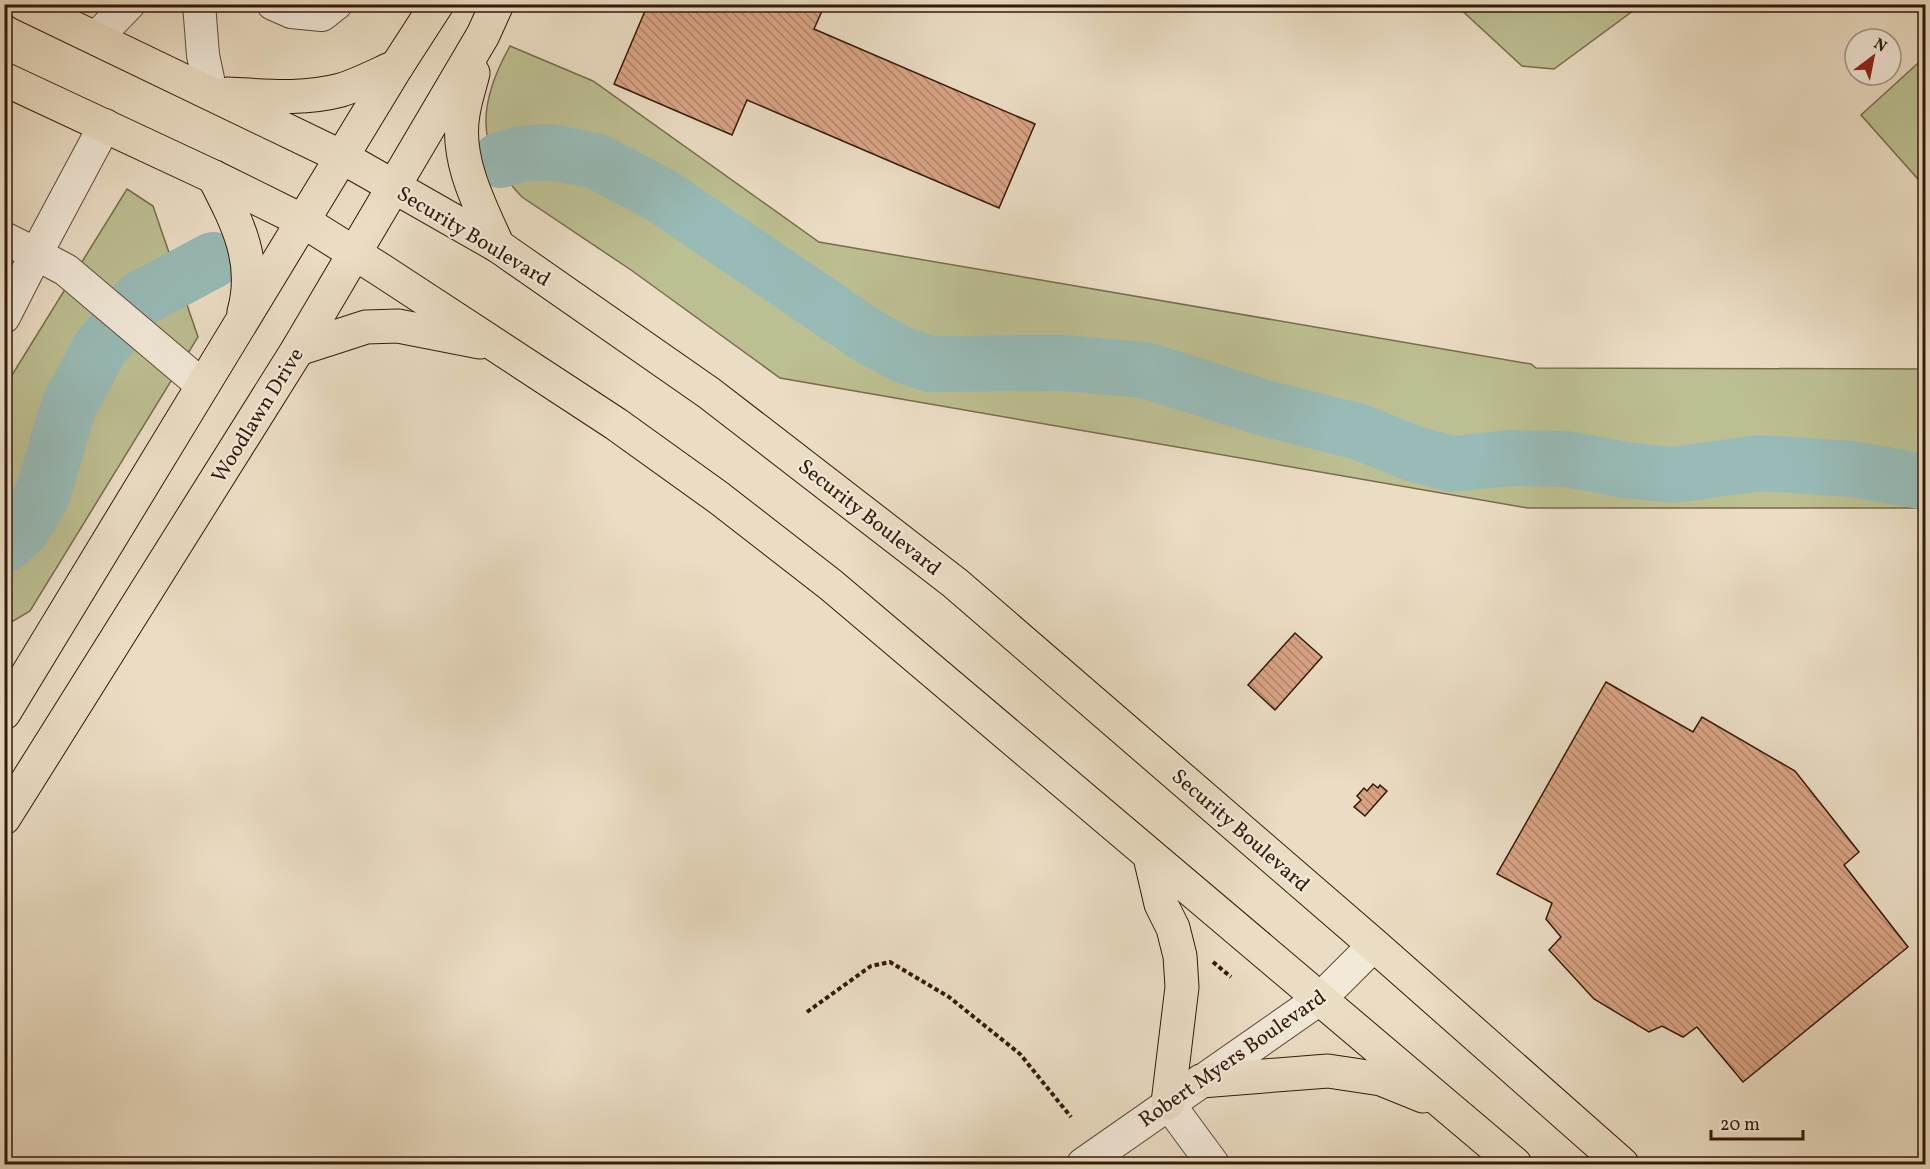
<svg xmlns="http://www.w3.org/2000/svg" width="1930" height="1169" viewBox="0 0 1930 1169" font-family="Vollkorn,serif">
<defs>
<pattern id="building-back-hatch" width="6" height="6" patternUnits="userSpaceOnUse" patternTransform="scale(1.5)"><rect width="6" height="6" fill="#daa485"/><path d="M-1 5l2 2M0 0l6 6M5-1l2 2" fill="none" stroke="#b1856b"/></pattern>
</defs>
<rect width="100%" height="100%" fill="#ebddc4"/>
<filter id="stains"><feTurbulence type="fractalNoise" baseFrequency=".00333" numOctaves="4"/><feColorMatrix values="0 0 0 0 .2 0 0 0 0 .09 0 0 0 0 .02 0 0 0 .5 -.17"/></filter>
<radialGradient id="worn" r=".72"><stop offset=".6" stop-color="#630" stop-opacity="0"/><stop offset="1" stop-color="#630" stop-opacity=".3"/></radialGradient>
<g fill="#bcbf91" stroke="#786c4c" stroke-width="1.5">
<polygon points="1456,5 1641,5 1554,69 1522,66"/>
<path d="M510,46L593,81L819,242L1531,364L1536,368L1925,369V508H1528L780,378L631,270L522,197C474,148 478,103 510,46Z"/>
<polygon points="1925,59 1925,187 1861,115 1917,64"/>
<polygon points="127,189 153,206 198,337 30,611 5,626 4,388"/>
</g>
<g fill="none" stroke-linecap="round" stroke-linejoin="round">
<g stroke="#98bbb7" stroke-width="56">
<polyline points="500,160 521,154 550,152 596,161 662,196 868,336 903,355 930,364 1063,363 1145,370 1261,407 1360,432 1414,454 1452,464 1510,458 1567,459 1625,470 1674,475 1760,463 1852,469 1926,482"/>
<polyline points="4,545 22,529 42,496 69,406 100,348 140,299 213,260"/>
</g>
</g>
<g fill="url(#building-back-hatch)" stroke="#331908" stroke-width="1.5">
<polygon points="648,4 825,4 814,29 1035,124 999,208 747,100 732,135 614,84"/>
<polygon points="1295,633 1322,657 1275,710 1248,685"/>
<polygon points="1606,682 1693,732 1702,717 1795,771 1859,852 1844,865 1908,947 1743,1082 1697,1027 1683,1037 1662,1026 1649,1032 1594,999 1549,950 1561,937 1546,919 1552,903 1497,874"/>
<polygon points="1373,784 1378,788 1380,785 1387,791 1365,816 1354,807 1361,800 1357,796 1364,788 1367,791"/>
</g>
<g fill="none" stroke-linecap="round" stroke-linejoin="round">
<defs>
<g id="minor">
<polyline points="199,4 203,55 211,93"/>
<polyline points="273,4 291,12 322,15 336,4"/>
<polyline points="96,38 129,4"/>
<polyline points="105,125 36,254 66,270 203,386"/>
<polyline points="4,238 36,254 4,317"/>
<polyline points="1168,1103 1213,1164"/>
<polyline points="1083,1164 1321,998 1374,945"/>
</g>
<g id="major">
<polyline points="24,4 342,157 498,246 709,393 955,583 1374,945 1622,1164"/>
<path d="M473,73C470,86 465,100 463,114C455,159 480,206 498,246"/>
<polyline points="4,79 214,177 303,221 381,270 616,424 719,498 831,585 1515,1164"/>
<path d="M228,94C266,96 304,100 341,90C360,84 379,74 397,66"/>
<path d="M214,177C237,222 258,261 244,312"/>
<polyline points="298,349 366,327 398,326 480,342"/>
<polyline points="4,713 397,66 437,4"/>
<polyline points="4,818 298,349 483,35 497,4"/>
<polyline points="1150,857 1161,904 1173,928 1180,956 1182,987 1168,1103"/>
<polyline points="1201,1081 1328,1071 1381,1079 1423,1096"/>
</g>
</defs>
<use href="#minor" stroke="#614a37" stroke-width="34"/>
<use href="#major" stroke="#331908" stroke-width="35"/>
<g stroke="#331908" stroke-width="4" stroke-dasharray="4.5 3" stroke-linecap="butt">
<polyline points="1213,962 1231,977"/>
<polyline points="807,1012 871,966 890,962 949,997 1020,1054 1071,1117"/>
</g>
<use href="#minor" stroke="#f2e9d9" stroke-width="32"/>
<use href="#major" stroke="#ebddc4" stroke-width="33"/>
</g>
<g text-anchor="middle" stroke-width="4.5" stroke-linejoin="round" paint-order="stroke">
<g font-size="21" fill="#331908" stroke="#f2e9d9">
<text transform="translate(474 236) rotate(31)" y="7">Security Boulevard</text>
<text transform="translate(257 415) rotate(-58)" y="7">Woodlawn Drive</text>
<text transform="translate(870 517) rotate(38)" y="7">Security Boulevard</text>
<text transform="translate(1241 830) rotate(41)" y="7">Security Boulevard</text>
<text transform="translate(1232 1058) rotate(-35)" y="7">Robert Myers Boulevard</text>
</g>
</g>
<rect width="1930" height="1169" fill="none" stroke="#ebddc4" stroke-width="24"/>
<rect x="6" y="6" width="1918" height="1157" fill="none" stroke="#331908" stroke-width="3"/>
<rect x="12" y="12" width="1906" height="1145" fill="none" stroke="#331908" stroke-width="1.5"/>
<g transform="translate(1873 57) rotate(32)"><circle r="28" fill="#f2e9d9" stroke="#a69685" stroke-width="1.5"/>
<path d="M0-4.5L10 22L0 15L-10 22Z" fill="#8f2418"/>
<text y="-9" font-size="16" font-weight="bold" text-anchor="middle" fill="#331908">N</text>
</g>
<path d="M1711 1130v9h92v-9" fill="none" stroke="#331908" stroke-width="3"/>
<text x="1720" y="1130" font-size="18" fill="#331908" stroke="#f2e9d9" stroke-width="4.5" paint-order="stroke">20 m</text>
<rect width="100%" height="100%" filter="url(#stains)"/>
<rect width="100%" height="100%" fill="url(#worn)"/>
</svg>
